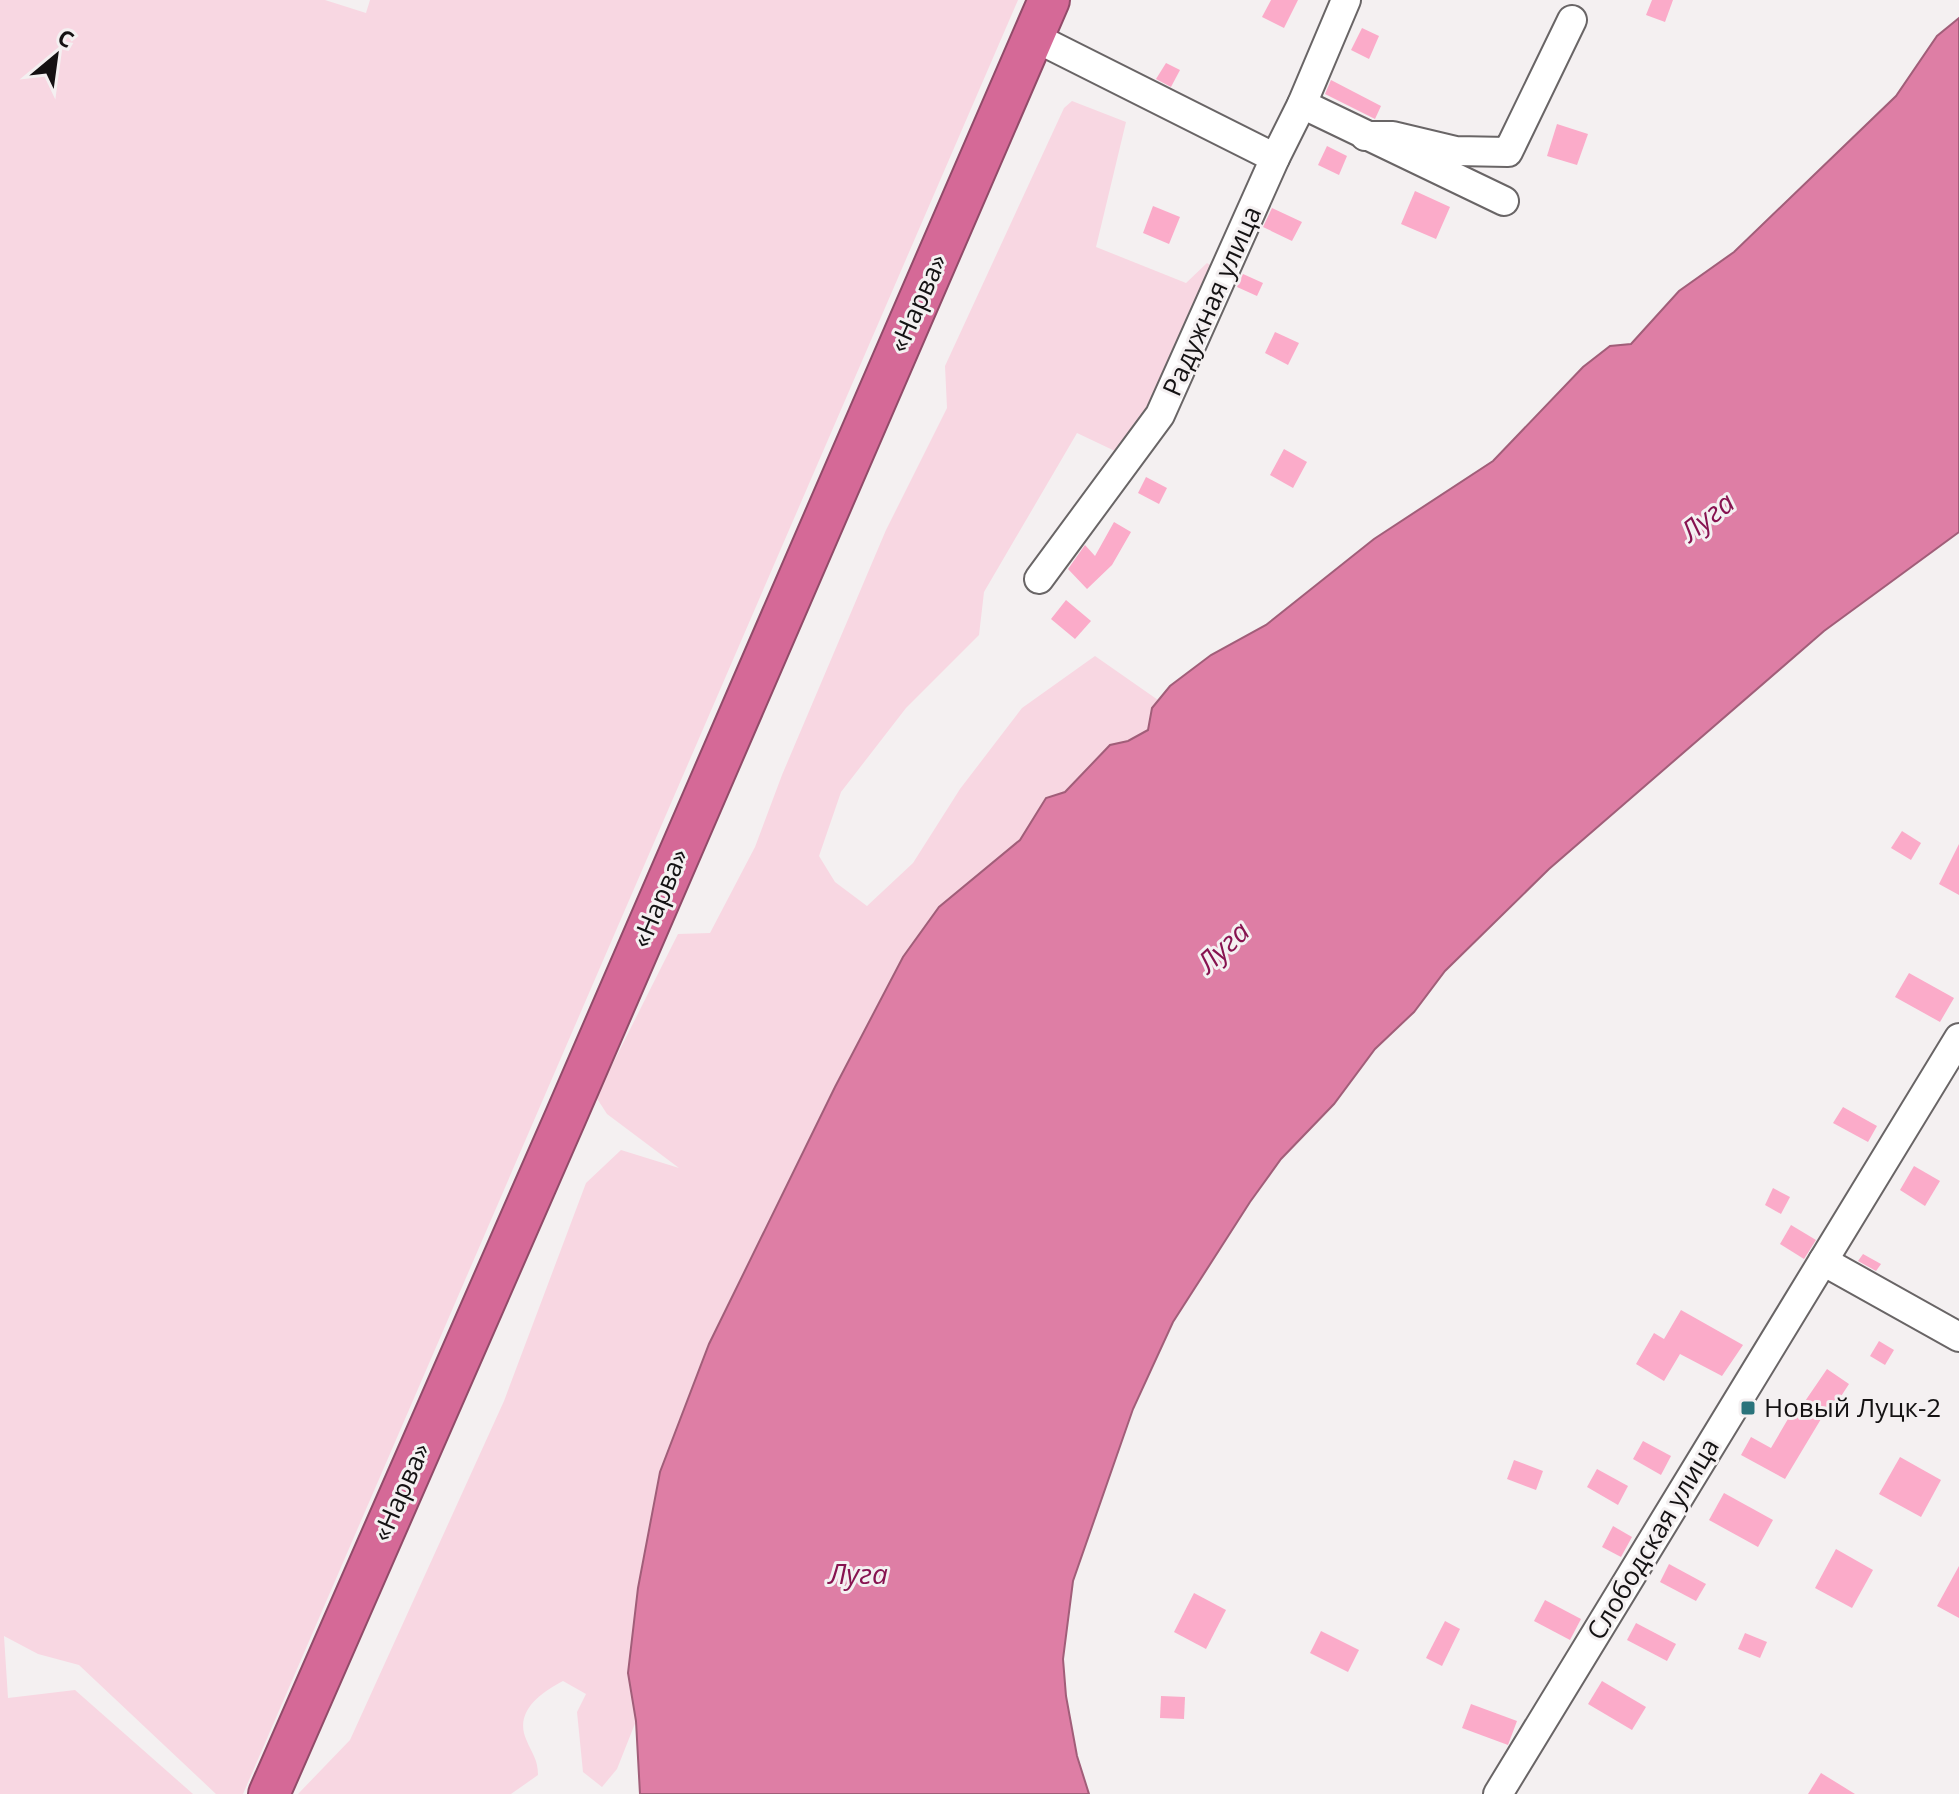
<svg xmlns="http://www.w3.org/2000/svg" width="1959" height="1794" viewBox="0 0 1959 1794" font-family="'Open Sans',sans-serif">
<rect width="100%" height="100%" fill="#f4f0f1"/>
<g fill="#f8d7e2">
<polygon points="0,0 325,0 366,13 370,0 1018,0 243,1794 216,1794 79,1665 38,1654 4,1636 8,1698 75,1690 193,1794 0,1794"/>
<path d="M1072,101L1126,122L1096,247L1186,283L1207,263L1217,269L1150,404L1117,452L1077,433L984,592L979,635L906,708L841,792L819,856L835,882L867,906L913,863L960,789L1022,708L1095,656L1158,700L1152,708L1148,730L1128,741L1110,745L1065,792L1046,798L1020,840L939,907L903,957L835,1087L709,1344L660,1472L638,1588L628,1673L636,1721L617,1769L602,1787L583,1772L577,1712L586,1694L563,1681C542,1692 514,1711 526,1739C532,1754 538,1759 538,1775L511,1794H298L350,1740L504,1401L586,1183L621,1150L679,1168L607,1114L596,1097L678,934L710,933L755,847L782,775L886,530L947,408L945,366L1064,108Z"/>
</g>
<polygon fill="#de7ea5" stroke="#a15e79" stroke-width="2" points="1959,18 1959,532 1824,631 1549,869 1445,971 1414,1012 1375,1049 1334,1104 1281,1159 1250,1202 1173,1322 1133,1409 1073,1581 1063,1659 1066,1696 1077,1756 1089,1794 640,1794 636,1721 628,1673 638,1588 660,1472 709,1344 835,1087 903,957 939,907 1020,840 1046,798 1065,792 1110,745 1128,741 1148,730 1152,708 1170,686 1211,655 1266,625 1374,539 1493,461 1583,367 1610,346 1631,344 1679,291 1734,252 1896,96 1937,36"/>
<g fill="#fbabc9">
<polygon points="1271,0 1298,0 1284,28 1262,17"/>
<polygon points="1652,0 1673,0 1665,22 1646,15"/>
<polygon points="1362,28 1379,36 1369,59 1351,50"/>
<polygon points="1166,63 1180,70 1171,87 1156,79"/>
<polygon points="1331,80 1381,106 1375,119 1325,94"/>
<polygon points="1557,124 1588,134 1577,165 1547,156"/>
<polygon points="1327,146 1347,156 1339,175 1318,165"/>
<polygon points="1415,191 1450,207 1436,239 1401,224"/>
<polygon points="1153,206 1180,217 1169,244 1143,233"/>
<polygon points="1272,208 1302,222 1292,241 1263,227"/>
<polygon points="1243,274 1263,283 1257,296 1237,287"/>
<polygon points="1275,332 1299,343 1288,365 1265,353"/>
<polygon points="1284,449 1307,462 1293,488 1270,475"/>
<polygon points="1146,477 1167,488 1159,504 1138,493"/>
<polygon points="1114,522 1131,532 1112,565 1087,589 1068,569 1085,545 1095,556"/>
<polygon points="1066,600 1091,621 1075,639 1051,619"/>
<polygon points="1902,831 1921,843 1911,860 1891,848"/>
<polygon points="1959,844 1959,895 1939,884"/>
<polygon points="1909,973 1954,998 1940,1022 1895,997"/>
<polygon points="1843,1107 1877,1126 1868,1142 1833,1123"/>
<polygon points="1914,1166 1940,1181 1925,1206 1900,1190"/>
<polygon points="1773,1188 1790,1197 1781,1214 1765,1205"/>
<polygon points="1791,1225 1816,1240 1804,1259 1780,1244"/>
<polygon points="1863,1254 1881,1264 1876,1271 1858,1261"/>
<polygon points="1681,1310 1743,1345 1722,1376 1680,1354 1664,1381 1636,1364 1654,1333 1664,1339"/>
<polygon points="1879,1341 1894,1350 1885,1365 1870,1356"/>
<polygon points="1827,1369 1849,1384 1834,1407 1830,1404 1785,1479 1741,1455 1751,1437 1771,1448 1795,1407 1799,1410"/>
<polygon points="1643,1441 1671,1456 1661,1475 1633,1459"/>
<polygon points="1900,1457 1941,1480 1921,1517 1879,1494"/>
<polygon points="1514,1460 1543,1471 1536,1490 1507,1479"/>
<polygon points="1597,1469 1628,1486 1618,1505 1587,1487"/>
<polygon points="1724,1493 1773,1520 1758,1547 1709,1520"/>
<polygon points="1613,1526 1632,1537 1621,1557 1602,1547"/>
<polygon points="1836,1549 1873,1570 1852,1608 1815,1588"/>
<polygon points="1669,1564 1706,1584 1696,1601 1660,1582"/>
<polygon points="1959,1566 1959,1618 1937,1606"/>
<polygon points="1194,1593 1226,1610 1206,1649 1174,1632"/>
<polygon points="1545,1600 1581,1619 1570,1640 1534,1621"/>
<polygon points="1445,1621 1460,1629 1442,1666 1426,1658"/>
<polygon points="1636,1623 1676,1644 1667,1661 1627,1640"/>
<polygon points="1321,1631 1359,1650 1348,1672 1310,1653"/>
<polygon points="1745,1633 1767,1642 1760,1658 1738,1649"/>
<polygon points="1602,1681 1646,1707 1632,1730 1588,1704"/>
<polygon points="1161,1696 1185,1697 1184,1719 1160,1718"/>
<polygon points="1471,1704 1517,1721 1508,1745 1462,1728"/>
<polygon points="1821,1773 1855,1794 1808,1794"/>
</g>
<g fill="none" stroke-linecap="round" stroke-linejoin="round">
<defs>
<g id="minor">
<polyline points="1034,37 1275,158"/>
<polyline points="1302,104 1504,201"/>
<polyline points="1365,136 1393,136 1456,151 1508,152 1572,20"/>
<polyline points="1039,579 1160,415 1275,158 1302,104 1346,0"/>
<polyline points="1823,1261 1959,1337"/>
<polyline points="1498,1794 1959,1038"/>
</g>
<polyline id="highway" points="269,1794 566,1116 1049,0"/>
</defs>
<use href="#minor" stroke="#696566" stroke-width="32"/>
<use href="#highway" stroke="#914b69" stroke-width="44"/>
<use href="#minor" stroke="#fff" stroke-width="28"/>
<use href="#highway" stroke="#d56997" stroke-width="40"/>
</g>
<rect fill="#2a737b" stroke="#f4f0f1" stroke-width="3" x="1740" y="1400" width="16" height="16" rx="4"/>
<g text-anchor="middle" stroke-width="6" stroke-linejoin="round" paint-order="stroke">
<g font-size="26" fill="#141213" stroke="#f4f0f1">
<text transform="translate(1212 301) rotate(-66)" y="9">Радужная улица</text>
<text transform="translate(918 303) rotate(-66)" y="9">«Нарва»</text>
<text transform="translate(660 898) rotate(-67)" y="9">«Нарва»</text>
<text transform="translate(401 1492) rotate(-66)" y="9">«Нарва»</text>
<text transform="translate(1653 1539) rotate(-59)" y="9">Слободская улица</text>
</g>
<g font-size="26" fill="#141213" stroke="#f4f0f1" text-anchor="start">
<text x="1764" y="1417">Новый Луцк-2</text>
</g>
<g font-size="28" font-style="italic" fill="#871350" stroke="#f4f0f1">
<text transform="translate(1707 517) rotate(-38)" y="10">Луга</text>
<text transform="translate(1223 947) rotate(-43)" y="10">Луга</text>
<text x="858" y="1584">Луга</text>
</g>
</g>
<g transform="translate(56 56) rotate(29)" stroke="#f4f0f1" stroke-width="6" paint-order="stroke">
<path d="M0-6L14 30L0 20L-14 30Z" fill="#141213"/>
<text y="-12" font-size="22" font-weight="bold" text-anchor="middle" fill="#141213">С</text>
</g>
</svg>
